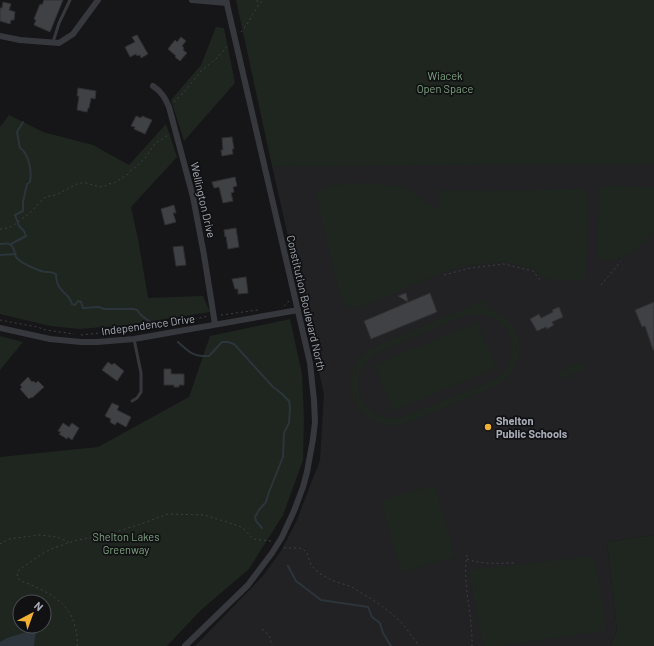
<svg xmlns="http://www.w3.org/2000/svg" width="654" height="646" viewBox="0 0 654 646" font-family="Barlow,sans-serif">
<rect width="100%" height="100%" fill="#161618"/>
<polygon fill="#222225" points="472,160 654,163 654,535 607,542 617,630 610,646 195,646 262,577 281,551 297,520 320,460 324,394 272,166"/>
<g fill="#1e261f" fill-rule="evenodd">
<polygon points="236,0 654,0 654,164 272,166"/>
<polygon points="216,27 224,28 235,83 184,141 171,100 201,65"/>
<polygon points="9,115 43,132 93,145 129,165 166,124 177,157 131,207 139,244 148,298 203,296 210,312 127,325 80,329 50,326 0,314 0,127"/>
<path d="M352,183L403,186L438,210L439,190L491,191L581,189C587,191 587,195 587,200L586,279L569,281L548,279L540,275L534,269L505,261L470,265L443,272L364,306L351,308L341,301L316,193L327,187Z"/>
<polygon points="603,186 654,187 654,232 643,243 630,254 614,260 597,259 599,188"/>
<path d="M486,300L488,306L486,308C527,320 532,369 493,387L402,425C351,431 331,369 376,346ZM474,314C515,313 527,363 491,381L401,418C358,424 341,372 379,352L464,316Z"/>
<path d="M290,319L302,374L304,418L303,460L283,515L249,569L201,610L167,646H0V457L98,447L189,397L210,336ZM20,602H44V626H20Z"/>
<polygon points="477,322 496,368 393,411 374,365"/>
<polygon points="0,336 23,342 0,370"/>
<polygon points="583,361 586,368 561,379 557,372"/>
<polygon points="435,485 455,557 401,572 381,500"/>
<polygon points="654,535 654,646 610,646 617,630 607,542"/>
<polygon points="594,556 607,630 503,646 483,646 469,570"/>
</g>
<polygon fill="#2c353c" points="36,629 34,646 0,646 0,642 7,638"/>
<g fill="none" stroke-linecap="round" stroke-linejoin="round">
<g stroke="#2c353c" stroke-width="2">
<path d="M0,244C3,244 7,243 9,244C15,246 14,253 16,257C17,259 22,262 23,263C29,266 35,269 41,271C46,273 51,271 56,274C56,279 57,284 60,288C64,294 70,296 72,304L75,305L78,301L81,302L83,308L99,307L104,309H134L137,310C143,320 146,317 153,324"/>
<path d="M11,244L26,236L24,231L19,226L15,215L23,211V202L27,184L30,182C32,171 29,154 20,148L17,132L23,122"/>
<polyline points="0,255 16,254"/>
<path d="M178,342C189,352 193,357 209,356L222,342H228L234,344L273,387L281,393L289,401L290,408L289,423L284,433L283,457L269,492L266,502L259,510L255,517L256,521L262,528"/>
<polyline points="288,566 296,581 321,600 368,607 372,617 380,623 383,633 391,646"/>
</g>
</g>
<g fill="#404145" stroke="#303034">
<polygon points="44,0 63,0 50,32 34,25 36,20 34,19 40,4 42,5"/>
<polygon points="3,2 11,4 9,10 15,12 14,20 11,20 10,24 0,21 0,8 2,8"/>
<polygon points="137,35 148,54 141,58 140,55 137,56 136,54 130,57 125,47 135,42 132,37"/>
<polygon points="181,37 186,41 182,46 184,48 183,50 187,53 180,61 175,57 176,56 168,49 175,40 177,42"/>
<polygon points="78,88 96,91 95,99 91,98 89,108 88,108 87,112 77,110 79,96 77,96"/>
<polygon points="136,116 141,118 142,116 152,120 145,134 134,129 135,127 131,126"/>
<polygon points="232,137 234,149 232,149 233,154 222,156 221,150 223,150 222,138"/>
<polygon points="235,177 237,186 233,187 234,192 231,193 233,201 223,203 219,187 214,188 212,182"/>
<polygon points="174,205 176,213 173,213 176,222 165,225 161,209"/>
<polygon points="236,228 239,247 228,249 226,236 225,237 224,230"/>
<polygon points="183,246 186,265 176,266 173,247"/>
<polygon points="246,277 248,293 238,294 238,289 235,289 232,279"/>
<polygon points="406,293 408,302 398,296"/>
<polygon points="430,293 437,312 371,339 364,321"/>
<polygon points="654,302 654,350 653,350 645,326 642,327 635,310"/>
<polygon points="559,307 563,317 552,322 554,325 547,329 546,327 537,331 530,319 539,314 541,318 553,312 552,310"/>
<polygon points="108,362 112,365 114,363 124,371 117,381 102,370"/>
<polygon points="164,369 171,369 171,374 184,374 184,385 179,385 179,387 174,387 174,385 164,385"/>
<polygon points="28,377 32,382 33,381 36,383 38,381 44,387 32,398 31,397 29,399 20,389 22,387 20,385"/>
<polygon points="112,403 119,406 117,410 131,417 126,427 117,422 115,425 110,422 111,419 105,416"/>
<polygon points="63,423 69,427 72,423 79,428 72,440 68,437 67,439 59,434 61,432 58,431"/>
</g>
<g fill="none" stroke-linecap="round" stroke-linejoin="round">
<g stroke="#3d3f44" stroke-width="1" stroke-dasharray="2 3" stroke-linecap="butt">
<polyline points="257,0 258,5"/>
<path d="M241,32C250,22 254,9 263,0"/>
<polyline points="174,102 185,91 201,71 217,58 229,44"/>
<polyline points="0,229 8,228 14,225 31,212 37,205 44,198 49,196 56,195 73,186 79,183 86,183 100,187 105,186 108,184 114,183 127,175 131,170 137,166 146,157 154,145 157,142 170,134"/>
<polyline points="444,275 470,268 504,264 533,271 540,280"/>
<polyline points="601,285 621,261"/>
<polyline points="284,306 289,301"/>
<polyline points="221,315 258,310"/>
<polyline points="0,320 37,327 46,330 74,334"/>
<polyline points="81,335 118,331 132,332 191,320 208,316"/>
<polyline points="0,544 9,539 39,535 57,537 69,542"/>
<polyline points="284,548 299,548 303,549 307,553 311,565 319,573 331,580 352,587 376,602 391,613 403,624 419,646"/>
<path d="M467,555C462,585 473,616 472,646"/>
<path d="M467,559C483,565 499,563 516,563"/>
<path d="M262,629C270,635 270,637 272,646"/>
<path d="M77,646C78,640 77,634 75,627C70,601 44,590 21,581L18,578L17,576L19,570L23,567L42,554L51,549L77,540L98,537L138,525L168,514L205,515L239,526L245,530L253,539L271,541"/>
</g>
<g stroke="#37383d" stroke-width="3">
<polyline points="53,42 59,23 70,0"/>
<polyline points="132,401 137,398 141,392 141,373 134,339"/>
</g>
<g stroke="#37383d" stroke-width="6">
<polyline points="192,0 227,3"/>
<polyline points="0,36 20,40 59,43 73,34 98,0"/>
<path d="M153,86C162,92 165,98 169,107L193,197L204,255L215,324"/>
<polyline points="0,328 50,339 81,342 97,342 134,339 298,310"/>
<polyline points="185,646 248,585 272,553 282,537 294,511 303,487 307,472 313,439 315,422 314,400 310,363 226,0"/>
</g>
</g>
<circle fill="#f2b134" stroke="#111113" stroke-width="1.5" cx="488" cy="427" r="4"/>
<g text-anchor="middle" stroke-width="3.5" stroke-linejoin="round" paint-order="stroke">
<g font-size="11" fill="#7fa381" stroke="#111113">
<text x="445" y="80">Wiacek<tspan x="445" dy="13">Open Space</tspan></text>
<text x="126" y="541">Shelton Lakes<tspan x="126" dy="13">Greenway</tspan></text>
</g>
<g font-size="11" fill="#a8adb8" stroke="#111113">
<text transform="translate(203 200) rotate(77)" y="4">Wellington Drive</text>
<text transform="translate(306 303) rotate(77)" y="4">Constitution Boulevard North</text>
<text transform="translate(148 325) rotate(-8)" y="4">Independence Drive</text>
</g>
<g font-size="11" font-weight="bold" fill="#a8adb8" stroke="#111113" text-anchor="start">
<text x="496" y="425">Shelton<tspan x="496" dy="13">Public Schools</tspan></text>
</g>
</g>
<g transform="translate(32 614) rotate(41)"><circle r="19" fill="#111113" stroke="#4d4f55"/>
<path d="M0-3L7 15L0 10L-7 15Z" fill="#f2b134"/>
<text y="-6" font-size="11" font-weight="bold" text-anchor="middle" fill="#a8adb8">N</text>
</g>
</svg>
